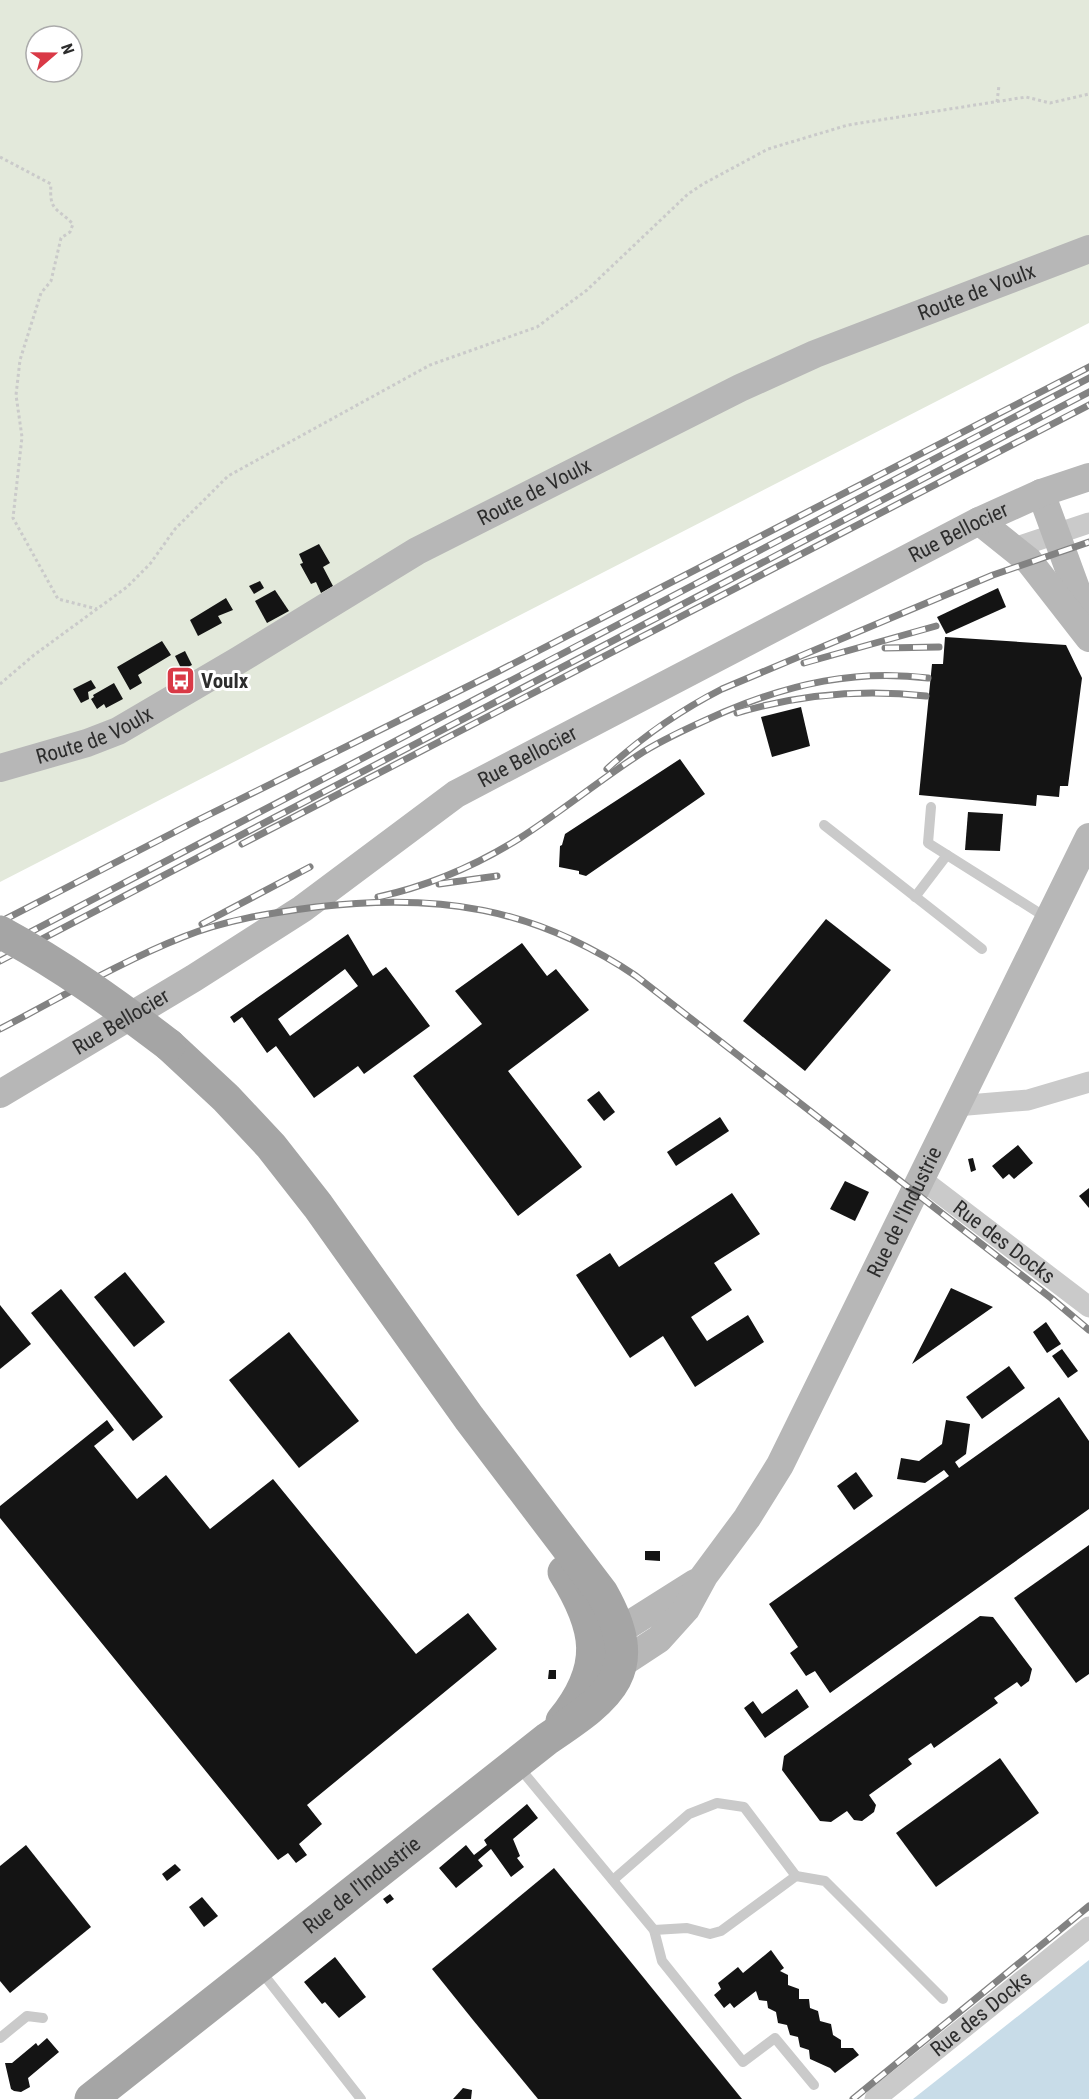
<svg xmlns="http://www.w3.org/2000/svg" width="1089" height="2099" viewBox="0 0 1089 2099" font-family="'Roboto Condensed',sans-serif">
<rect width="100%" height="100%" fill="#fff"/>
<path fill="#e3e9db" fill-rule="evenodd" d="M0,0H1089V323L0,882ZM36,36H72V72H36Z"/>
<polygon fill="#c8dce8" points="1089,1960 1089,2099 913,2099"/>
<g fill="#141414" fill-rule="evenodd">
<polygon points="319,544 330,563 323,567 333,586 321,593 316,582 311,584 300,564 303,563 299,554"/>
<polygon points="260,581 264,588 254,594 249,586"/>
<polygon points="998,588 1006,607 946,634 937,617"/>
<polygon points="275,590 289,611 267,623 255,601"/>
<polygon points="226,598 233,610 218,616 222,623 198,636 190,620"/>
<polygon points="945,637 1066,645 1082,678 1068,786 1060,786 1059,797 1037,795 1036,806 919,795 932,664 943,664"/>
<polygon points="162,641 171,655 138,675 142,683 130,690 117,667"/>
<polygon points="185,651 192,665 182,670 175,656"/>
<polygon points="91,680 96,688 88,692 89,699 81,703 73,689"/>
<polygon points="114,683 123,699 106,708 104,704 97,709 91,699 94,697 93,695"/>
<polygon points="801,707 810,746 772,757 761,717"/>
<polygon points="680,759 705,794 586,876 579,874 579,871 559,867 560,846 562,845 565,834"/>
<polygon points="968,812 1003,814 1000,851 965,850"/>
<polygon points="826,919 891,970 805,1071 743,1021"/>
<path d="M348,934L373,976L386,967L430,1026L364,1074L358,1066L314,1098L276,1046L267,1053L242,1017L234,1023L230,1017ZM345,969L358,986L290,1036L278,1019Z"/>
<polygon points="522,943 547,976 556,969 589,1010 508,1071 582,1167 518,1216 413,1076 482,1024 455,991"/>
<polygon points="599,1091 615,1112 604,1121 587,1100"/>
<polygon points="720,1117 729,1131 676,1166 667,1152"/>
<polygon points="1018,1145 1033,1163 1014,1179 1009,1174 1003,1179 992,1166"/>
<polygon points="973,1158 976,1170 971,1172 968,1159"/>
<polygon points="845,1181 869,1192 855,1221 830,1209"/>
<polygon points="1089,1188 1089,1208 1079,1196"/>
<polygon points="732,1193 760,1234 714,1263 732,1290 691,1317 707,1341 748,1315 764,1342 695,1387 663,1336 630,1358 576,1275 610,1253 619,1267"/>
<polygon points="125,1272 165,1322 134,1347 94,1297"/>
<polygon points="951,1288 993,1307 912,1364 929,1331"/>
<polygon points="61,1289 163,1417 133,1441 31,1313"/>
<polygon points="0,1305 31,1344 0,1369"/>
<polygon points="1046,1322 1061,1344 1047,1353 1033,1332"/>
<polygon points="289,1332 359,1421 299,1468 229,1380"/>
<polygon points="1062,1349 1078,1371 1068,1378 1052,1356"/>
<polygon points="1009,1366 1025,1388 982,1419 966,1397"/>
<polygon points="1059,1397 1089,1441 1089,1509 830,1693 815,1671 806,1676 790,1653 798,1647 769,1604 949,1476 944,1470 925,1483 897,1479 901,1458 919,1461 942,1444 946,1420 970,1424 966,1454 955,1462 959,1468"/>
<polygon points="107,1420 114,1430 94,1446 137,1499 166,1475 210,1529 273,1479 416,1654 468,1613 497,1649 307,1805 322,1824 299,1844 307,1855 296,1863 288,1853 278,1860 0,1518 0,1506"/>
<polygon points="856,1472 873,1496 854,1510 837,1486"/>
<polygon points="1089,1545 1089,1674 1076,1683 1014,1598"/>
<polygon points="645,1551 660,1551 660,1561 645,1560"/>
<polygon points="980,1616 993,1617 1032,1669 1029,1681 1021,1687 1017,1682 994,1698 998,1703 934,1748 931,1743 908,1759 912,1764 869,1795 876,1805 874,1812 862,1821 854,1820 847,1811 831,1822 820,1821 782,1770 784,1756"/>
<polygon points="549,1670 556,1670 556,1679 548,1679"/>
<polygon points="797,1689 809,1707 765,1738 744,1708 753,1701 762,1714"/>
<polygon points="1000,1758 1039,1813 936,1887 896,1833"/>
<polygon points="527,1804 538,1818 513,1839 520,1856 517,1858 524,1867 511,1877 491,1849 478,1860 483,1866 456,1888 439,1868 466,1845 474,1855 487,1845 484,1840"/>
<polygon points="26,1845 91,1927 10,1993 0,1981 0,1866"/>
<polygon points="175,1864 181,1870 167,1881 162,1874"/>
<polygon points="554,1868 596,1919 742,2099 538,2099 473,2020 432,1969"/>
<polygon points="390,1894 394,1899 387,1904 383,1899"/>
<polygon points="202,1897 218,1916 204,1927 189,1907"/>
<polygon points="771,1950 784,1968 780,1971 788,1975 788,1985 799,1989 799,1999 809,1999 810,2008 818,2011 820,2021 831,2024 833,2035 841,2040 841,2048 853,2048 859,2055 835,2073 830,2068 810,2059 809,2050 800,2047 798,2037 790,2035 787,2025 778,2023 776,2012 768,2008 767,2001 759,2000 756,1991 734,2008 730,2003 724,2008 714,1995 721,1989 718,1983 738,1967 743,1973"/>
<polygon points="335,1957 366,1997 339,2018 325,2002 322,2004 304,1982"/>
<polygon points="47,2038 59,2052 28,2078 30,2087 21,2092 14,2091 11,2089 5,2063 12,2063 36,2043 38,2046"/>
<polygon points="463,2088 472,2090 471,2099 453,2099"/>
</g>
<g fill="none" stroke-linecap="round" stroke-linejoin="round">
<g stroke="#cacaca" stroke-width="3" stroke-dasharray="3 3" stroke-linecap="butt">
<polyline points="997,102 999,85"/>
<path d="M0,157L51,184C49,211 56,207 73,224L70,232L61,238L51,281L41,293L20,360L16,395L22,437L13,518L58,599L97,609"/>
<polyline points="0,684 34,655 127,587 150,564 175,529 228,476 430,365 537,327 587,290 688,194 703,184 768,149 848,125 1026,97 1050,103 1089,94"/>
</g>
<g stroke="#cacaca" stroke-width="10">
<polyline points="931,807 928,843 1047,918"/>
<polyline points="824,825 982,949"/>
<polyline points="915,897 947,855"/>
<polyline points="518,1766 654,1930 662,1961 743,2062 775,2038 814,2085"/>
<polyline points="613,1880 689,1814 717,1803 744,1807 796,1876"/>
<polyline points="654,1930 687,1928 710,1934 721,1931 796,1876 825,1881 943,1999"/>
<polyline points="260,1970 361,2099"/>
<polyline points="0,2038 27,2016 43,2018"/>
</g>
<g stroke="#cacaca" stroke-width="21">
<polyline points="1014,548 1089,523"/>
<polyline points="956,1106 1028,1100 1089,1082"/>
<path id="s1" d="M920,1178L1089,1307"/>
<path id="s2" d="M875,2099L1089,1927"/>
</g>
<g stroke="#b7b7b7" stroke-width="28">
<polyline points="1041,493 1089,624"/>
<polyline points="979,521 1029,561 1089,638"/>
<path id="s3" d="M0,768L87,743L118,731L239,660L417,551L740,388L815,354L1089,249"/>
<path id="s4" d="M0,1094L194,978L302,909L456,794L979,521L1041,493L1089,477"/>
<polyline points="600,1643 695,1583"/>
<path id="s5" d="M621,1664L659,1639L686,1609L704,1576L747,1518L780,1465L1089,837"/>
</g>
<g stroke="#a5a5a5" stroke-width="33">
<path d="M562,1721C606,1667 599,1628 564,1572"/>
<path id="s6" d="M91,2099L547,1739C611,1696 646,1671 602,1593L469,1418L318,1206L271,1146L226,1098L169,1045"/>
</g>
<defs>
<g id="rail">
<polyline points="885,648 939,647"/>
<polyline points="804,663 936,626"/>
<path d="M737,713C797,695 863,689 926,696"/>
<path d="M607,769C643,736 679,711 722,689L993,575L1089,542"/>
<polyline points="242,844 1089,405"/>
<polyline points="439,884 497,876"/>
<path d="M378,897C428,886 477,865 520,838C562,811 601,779 643,752C669,736 697,724 724,712C790,684 856,669 928,678"/>
<polyline points="0,922 196,821 497,672 1089,367"/>
<polyline points="202,924 310,867"/>
<polyline points="0,948 1089,378"/>
<polyline points="0,961 1089,392"/>
<path d="M0,1029C60,998 120,962 183,937C225,920 270,913 316,907C438,893 533,907 636,976L1051,1298L1089,1330"/>
<polyline points="853,2099 1089,1906"/>
</g>
</defs>
<use href="#rail" stroke="#828282" stroke-width="7"/>
<use href="#rail" stroke="#fff" stroke-width="4.5" stroke-dasharray="14" stroke-linecap="butt"/>
<path stroke="#a5a5a5" stroke-width="33" d="M0,932C61,965 114,1003 169,1045"/>
</g>
<defs>
<symbol id="bus-square" viewBox="-11 -11 22 22"><rect x="-9" y="-9" width="18" height="18" rx="4" fill="#d93946" stroke="#fff"/><path d="M-5-6H5V4H4V6H2V4H-2V6H-4V4H-5ZM-3.5-4V0h7V-4ZM-3.5 1.2v1.5H-2V1.2ZM2 1.2v1.5H3.5V1.2Z" fill="#fff"/></symbol>
</defs>
<g fill-rule="evenodd">
<use href="#bus-square" x="164" y="664" width="33" height="33"/>
</g>
<g text-anchor="middle" stroke-width="6" stroke-linejoin="round" paint-order="stroke">
<g font-size="21" fill="#2d2d2d" stroke="#fff">
<text dy="7" stroke="none"><textPath href="#s3" startOffset="1090">Route de Voulx</textPath></text>
<text dy="7" stroke="none"><textPath href="#s3" startOffset="604">Route de Voulx</textPath></text>
<text dy="7" stroke="none"><textPath href="#s4" startOffset="1113">Rue Bellocier</textPath></text>
<text dy="7" stroke="none"><textPath href="#s3" startOffset="100">Route de Voulx</textPath></text>
<text dy="7" stroke="none"><textPath href="#s4" startOffset="627">Rue Bellocier</textPath></text>
<text dy="7" stroke="none"><textPath href="#s4" startOffset="141">Rue Bellocier</textPath></text>
<text dy="7" stroke="none"><textPath href="#s5" startOffset="540">Rue de l'Industrie</textPath></text>
<text dy="7" stroke="none"><textPath href="#s1" startOffset="106">Rue des Docks</textPath></text>
<text dy="7" stroke="none"><textPath href="#s6" startOffset="345">Rue de l'Industrie</textPath></text>
<text dy="7" stroke="none"><textPath href="#s2" startOffset="136">Rue des Docks</textPath></text>
</g>
<g font-size="21" font-weight="bold" fill="#2d2d2d" stroke="#fff" text-anchor="start">
<text x="201" y="688">Voulx</text>
</g>
</g>
<g transform="translate(54 54) rotate(70)"><circle r="28" fill="#ffffff" stroke="#ababab" stroke-width="1.5"/>
<path d="M0-4.5L10 22L0 15L-10 22Z" fill="#d93946"/>
<text y="-9" font-size="16" font-weight="bold" text-anchor="middle" fill="#2d2d2d">N</text>
</g>
</svg>
